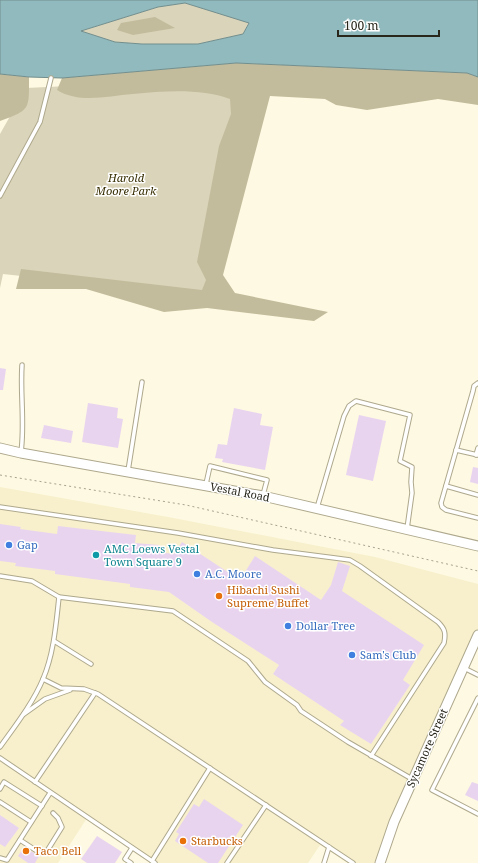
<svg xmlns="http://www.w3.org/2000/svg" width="478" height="863" viewBox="0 0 478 863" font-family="'Noto Serif',serif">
<rect width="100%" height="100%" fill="#fef9e2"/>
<polygon fill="#f8f0cc" points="0,487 168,517 375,557 478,584 478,635 380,863 348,863 320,845 308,863 155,863 87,818 58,863 0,863"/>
<g fill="#dad4ba">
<polygon points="185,3 249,22 243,34 198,44 142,44 114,42 81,31 158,7"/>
<polygon points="239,78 216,297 3,274 0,288 0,134 26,88"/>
</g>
<g fill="#c3bc9c">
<polygon points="155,17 175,28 133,35 117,30 121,23"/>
<path d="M236,63L467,73L478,77V105L438,99L367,110L336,105L325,99L270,96L223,275L235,293L328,312L314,321L207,308L164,312L86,289H16L21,269L202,290L206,280L197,262L219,146L231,114L230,99C201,88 164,91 133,94C107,96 80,104 57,90L62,78Z"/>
<path d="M0,74L29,77C29,109 31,110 0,121Z"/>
</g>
<path fill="#91babe" stroke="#728e8d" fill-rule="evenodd" d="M0,0H478V77L467,73L236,63L62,78L29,77L0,74ZM185,3L249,23L243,34L198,44H142L115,42L81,31L158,7Z"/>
<g fill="#e9d4f0">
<polygon points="0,368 6,369 3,390 0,390"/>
<polygon points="88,403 118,408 117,418 123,419 118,448 82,442"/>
<polygon points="234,408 262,414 260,425 273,427 265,470 222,462 223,459 215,458 218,444 227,445"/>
<polygon points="359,415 386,421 373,481 346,475"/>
<polygon points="44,425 73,431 71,443 41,438"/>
<polygon points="473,467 478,468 478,484 470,482"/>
<polygon points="0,524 21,527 20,529 57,534 58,526 136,535 135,543 159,545 158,552 174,554 182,542 240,580 255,556 321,600 331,585 338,562 350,566 342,591 424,645 403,680 410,685 371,744 340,725 344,721 273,674 279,665 212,622 169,592 130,587 130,584 55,574 55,571 15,566 16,563 0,561"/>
<polygon points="472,782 478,784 478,801 465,795"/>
<polygon points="204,799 243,825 218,863 208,863 175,841 179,834 176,832 194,804 199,807"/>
<polygon points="0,815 19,828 5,847 0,844"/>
<polygon points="97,836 122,852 115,863 87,863 81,859"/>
<polygon points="24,847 39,856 35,863 28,863 18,856"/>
</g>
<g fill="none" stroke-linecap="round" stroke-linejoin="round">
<defs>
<g id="service">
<polyline points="0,196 40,122 51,78"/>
<polyline points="478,383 474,386 473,391 441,503 442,507 446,510 478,518"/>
<polyline points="456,450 478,455"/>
<path d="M21,452C25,423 20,394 22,365"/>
<polyline points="476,455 478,448"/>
<polyline points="128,471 142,382"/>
<polyline points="206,484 210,466 267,480 263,495"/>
<polyline points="446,486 478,495"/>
<path d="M0,507L178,533L273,550L335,558L350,560L360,566L438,622C445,629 446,633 444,643L371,756"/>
<polyline points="317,508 344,416 349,406 356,401 410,415 400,461 412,467 411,482 412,493 407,529"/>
<polyline points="0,576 32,581 59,597 173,611 248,661 265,682 297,705 301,711 348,742 412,779"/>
<polyline points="54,641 91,664"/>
<polyline points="464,668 478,675"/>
<polyline points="43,679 61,688 84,689 98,694 353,863"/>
<polyline points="478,698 432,790 478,814"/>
<polyline points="24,714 45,699 70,690"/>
<path d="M0,747C15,726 33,703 43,679C54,653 56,624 59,597"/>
<polyline points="0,758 155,863"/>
<polyline points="35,782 95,693"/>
<polyline points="0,789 4,782 42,806"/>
<polyline points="0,802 31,822"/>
<polyline points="20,840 40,853 47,851 62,827 58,818 53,813"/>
<polyline points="0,858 7,860 50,793"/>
<polyline points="152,861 210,768"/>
<polyline points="131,863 125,859 132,848"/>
<polyline points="227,863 266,805"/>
<polyline points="324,863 329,847"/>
</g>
<g id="tertiary">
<polyline points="0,448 21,453 263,496 478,546"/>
<polyline points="380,863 394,822 478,635"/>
</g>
</defs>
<use href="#service" stroke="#aea88d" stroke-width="5.5"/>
<use href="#tertiary" stroke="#aea88d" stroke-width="11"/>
<polyline stroke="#a5a290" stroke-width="1" stroke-dasharray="2 3" stroke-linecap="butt" points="0,475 186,505 478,571"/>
<use href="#service" stroke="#fff" stroke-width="3.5"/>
<use href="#tertiary" stroke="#fff" stroke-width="9"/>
</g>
<g fill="#3f7fe0" stroke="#fff" stroke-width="1.5">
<circle cx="9" cy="545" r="4"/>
<circle cx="197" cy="574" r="4"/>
<circle cx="288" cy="626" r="4"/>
<circle cx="352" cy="655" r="4"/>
</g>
<circle fill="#0f9aa8" stroke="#fff" stroke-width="1.5" cx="96" cy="555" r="4"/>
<g fill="#e8710a" stroke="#fff" stroke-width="1.5">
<circle cx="219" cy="596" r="4"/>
<circle cx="183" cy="841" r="4"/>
<circle cx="26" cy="851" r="4"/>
</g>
<g text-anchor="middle" stroke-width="3" stroke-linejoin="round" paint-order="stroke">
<g font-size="11" font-style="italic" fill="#382f04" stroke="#fff">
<text x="126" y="182">Harold<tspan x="126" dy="13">Moore Park</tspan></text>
</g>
<g font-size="11" fill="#29271c" stroke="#fff">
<text transform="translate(240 492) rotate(11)" y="4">Vestal Road</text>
<text transform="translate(427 748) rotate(-66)" y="4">Sycamore Street</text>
</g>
<g font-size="11" fill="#366cbe" stroke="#fff" text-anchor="start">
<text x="17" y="549">Gap</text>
<text x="205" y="578">A.C. Moore</text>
<text x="296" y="630">Dollar Tree</text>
<text x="360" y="659">Sam's Club</text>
</g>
<g font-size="11" fill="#0d838f" stroke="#fff" text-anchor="start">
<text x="104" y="553">AMC Loews Vestal<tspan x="104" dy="13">Town Square 9</tspan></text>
</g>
<g font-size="11" fill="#c56008" stroke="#fff" text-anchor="start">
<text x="227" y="594">Hibachi Sushi<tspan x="227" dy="13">Supreme Buffet</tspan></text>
<text x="191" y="845">Starbucks</text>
<text x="34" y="855">Taco Bell</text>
</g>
</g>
<path d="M338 30v6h101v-6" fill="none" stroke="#29271c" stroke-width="2"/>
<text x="344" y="30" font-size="12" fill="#29271c" stroke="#ffffff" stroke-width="3" paint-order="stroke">100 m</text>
</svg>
